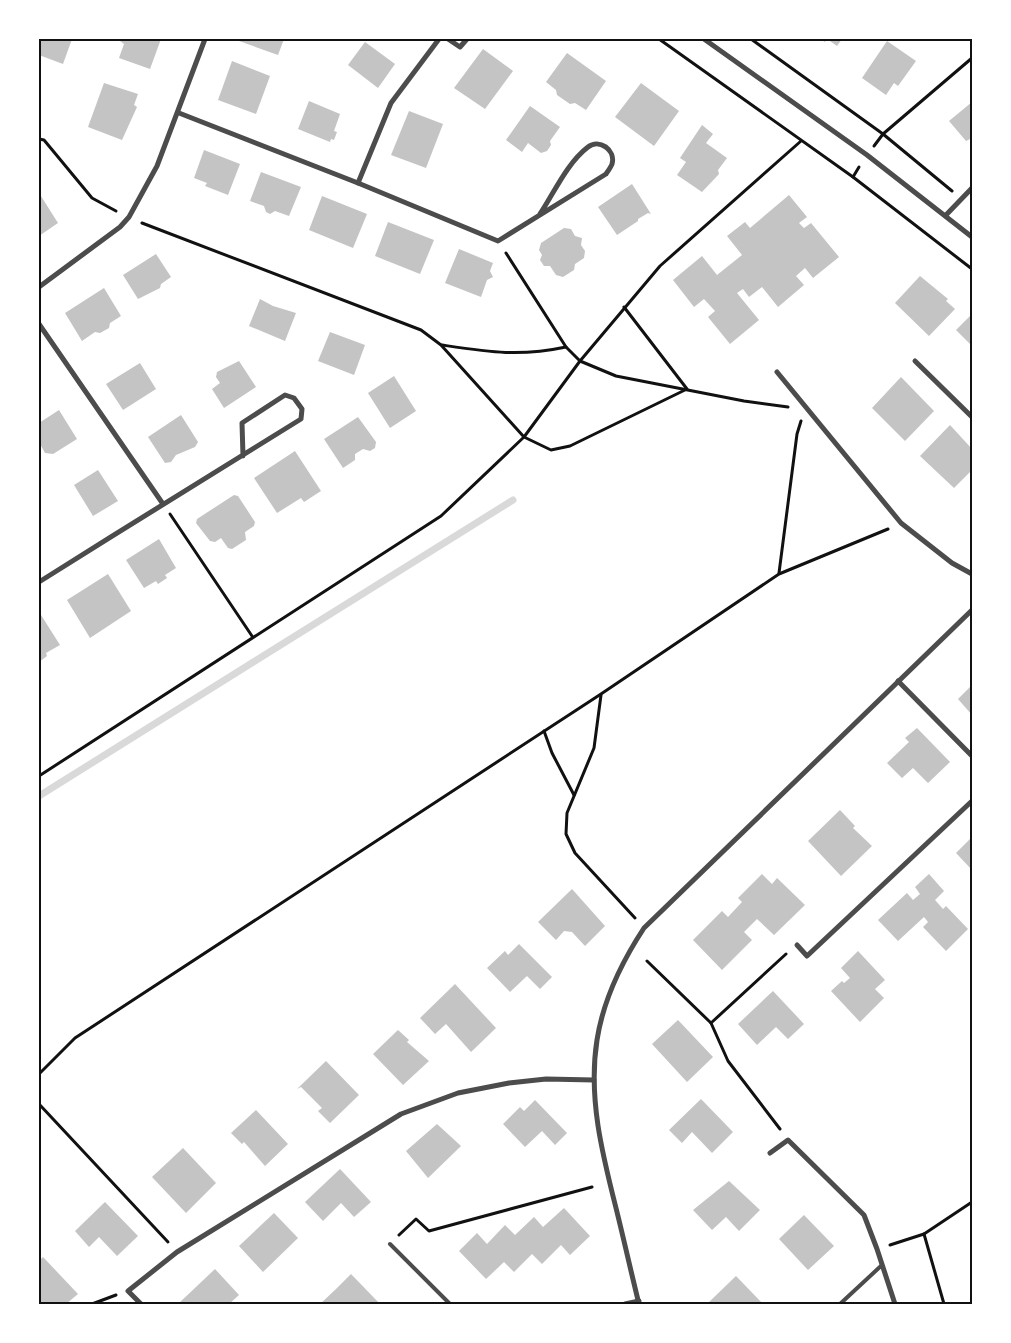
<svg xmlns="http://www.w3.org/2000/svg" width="1011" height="1343" viewBox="0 0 1011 1343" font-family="'Noto Sans',sans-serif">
<rect width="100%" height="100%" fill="#fff"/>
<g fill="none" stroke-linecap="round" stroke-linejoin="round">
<polyline stroke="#d9d9d9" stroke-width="7" points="39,796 513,500"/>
</g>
<g fill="#c4c4c4">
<polygon points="39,39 72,39 63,64 39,55"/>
<polygon points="121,39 161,39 150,69 119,58 124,44 120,41"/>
<polygon points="240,39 284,39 278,55 239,41"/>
<polygon points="820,39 842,39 837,46 827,39 825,42"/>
<polygon points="887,41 916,61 898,86 894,83 886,95 862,78"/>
<polygon points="365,42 395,64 378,88 348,65"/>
<polygon points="483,49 513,71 485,109 454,88"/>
<polygon points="567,53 606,81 586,110 575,103 570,104 557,95 556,90 546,82"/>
<polygon points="232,61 270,76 256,114 218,100"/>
<polygon points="104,83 138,94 134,105 137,107 122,140 88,127"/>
<polygon points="641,83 679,111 654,146 615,117"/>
<polygon points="309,101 340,114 334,131 337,132 334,140 331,139 330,142 298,129"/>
<polygon points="972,102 972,138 966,141 949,121"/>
<polygon points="530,106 560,127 550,141 551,145 547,151 541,153 528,143 522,152 506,140"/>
<polygon points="409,111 443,124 426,168 391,155"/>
<polygon points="702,125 713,134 706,143 727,158 718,170 719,174 702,192 677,175 686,162 680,158"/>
<polygon points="204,150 240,164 228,195 205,186 207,183 194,178"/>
<polygon points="261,172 301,187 289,216 275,211 270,214 266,212 264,206 250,201"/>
<polygon points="632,184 651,214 648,213 638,219 638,221 617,235 598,207"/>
<polygon points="39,193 58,223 39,236"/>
<polygon points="789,195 807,217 799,223 804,228 811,223 839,257 813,278 805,268 796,276 804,285 778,307 762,287 749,297 743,289 737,293 759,320 730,344 708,317 715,311 704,299 694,307 673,280 702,256 717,275 742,255 727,236 745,222 750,228"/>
<polygon points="322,196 367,214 353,248 309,230"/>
<polygon points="388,222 434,240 420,274 375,256"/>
<polygon points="564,228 571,229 575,236 582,238 581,245 585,251 584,258 575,264 574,270 563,277 556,275 550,266 544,266 540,260 542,255 539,250 541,243"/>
<polygon points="459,249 493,263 490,271 493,277 487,280 481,297 445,283"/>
<polygon points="156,254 171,277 161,284 160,288 138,299 123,275"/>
<polygon points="920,276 948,299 946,301 955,309 929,336 895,303"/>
<polygon points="104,288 121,316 110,323 109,328 100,333 95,332 82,341 65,313"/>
<polygon points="260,299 273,306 296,313 285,341 249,326"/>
<polygon points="972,314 972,346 956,330"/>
<polygon points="330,332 365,345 354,375 318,361"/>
<polygon points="239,361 256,387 224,408 212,389 220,383 216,377 217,372"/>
<polygon points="140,363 156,389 123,410 106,384"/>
<polygon points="394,376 416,411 390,428 368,393"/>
<polygon points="901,377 934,411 905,441 872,408"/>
<polygon points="59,410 77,439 53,454 45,453 39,442 39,423"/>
<polygon points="181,415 198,442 195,447 176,455 171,462 165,463 148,437"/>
<polygon points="358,417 376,442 375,448 370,451 363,449 355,454 355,460 343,468 324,439"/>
<polygon points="950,425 972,449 972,470 954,488 920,456"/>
<polygon points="295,451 321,491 304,502 301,498 277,513 254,478"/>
<polygon points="98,470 118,501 93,516 74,485"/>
<polygon points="234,495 238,496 255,522 254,526 245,532 246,540 232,549 228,548 221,538 215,542 210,541 196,523 197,519"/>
<polygon points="159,539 176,568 165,575 167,578 158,584 156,581 144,588 126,560"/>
<polygon points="108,574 131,611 90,638 67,600"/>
<polygon points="41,615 60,645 46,653 47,656 39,662 39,617"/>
<polygon points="972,685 972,715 958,699"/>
<polygon points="917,728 950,762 928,783 913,768 902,778 887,763 909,742 905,738"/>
<polygon points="840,810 855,826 853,828 872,846 841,876 808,841"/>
<polygon points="972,837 972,870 956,853"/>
<polygon points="762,874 772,884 777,878 805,905 774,935 757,919 744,932 752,940 722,970 693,940 722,911 728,917 742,902 738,898"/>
<polygon points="929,874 944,891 935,900 943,909 946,906 968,929 946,951 923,927 928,922 924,917 898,941 878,920 907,893 913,900 920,894 915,887"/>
<polygon points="572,889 605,926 585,946 572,932 564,931 556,940 538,922"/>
<polygon points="519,944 552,977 540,989 527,976 510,992 487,968 505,951 508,955"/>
<polygon points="858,951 885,980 875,989 884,998 860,1022 831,991 842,981 844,983 850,978 841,968"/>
<polygon points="455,984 496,1028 471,1052 446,1024 435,1034 420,1018"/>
<polygon points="773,991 804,1024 788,1039 776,1027 757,1045 738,1024"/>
<polygon points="678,1020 713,1057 687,1082 652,1044"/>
<polygon points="398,1030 409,1040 407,1042 429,1061 403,1085 373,1054"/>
<polygon points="326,1061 359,1095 330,1123 318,1111 322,1108 301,1087 297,1089"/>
<polygon points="701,1099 733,1132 712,1153 692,1132 682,1143 669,1130"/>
<polygon points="535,1100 567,1133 555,1145 542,1131 525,1147 503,1124 520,1107 524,1111"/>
<polygon points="256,1110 288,1144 265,1166 244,1142 242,1144 231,1133"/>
<polygon points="437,1124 461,1146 428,1178 406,1151"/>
<polygon points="183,1148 216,1183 186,1213 152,1177"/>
<polygon points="340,1169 371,1202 354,1217 341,1203 323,1221 305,1202"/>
<polygon points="729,1181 760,1210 739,1231 726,1217 712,1230 693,1210"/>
<polygon points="105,1202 138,1236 117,1256 99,1237 89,1247 75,1231"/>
<polygon points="564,1208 590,1236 570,1255 561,1245 542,1264 532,1254 514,1272 504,1262 486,1279 459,1251 477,1233 487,1244 505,1225 515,1235 534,1217 543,1227"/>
<polygon points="274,1213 298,1238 263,1272 239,1246"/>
<polygon points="804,1215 834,1246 808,1270 779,1239"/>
<polygon points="43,1257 78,1294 66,1304 39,1304 39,1261"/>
<polygon points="215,1269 239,1295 229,1304 178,1304"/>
<polygon points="351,1274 380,1304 320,1304 335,1290"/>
<polygon points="736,1276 763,1304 707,1304"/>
</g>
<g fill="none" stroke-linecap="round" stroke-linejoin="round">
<g stroke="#111" stroke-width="3">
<polyline points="659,39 853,177 972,269"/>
<polyline points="751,39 883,134 952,191"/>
<polyline points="39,139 44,140 92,198 116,211"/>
<polyline points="874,146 883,134 972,58"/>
<polyline points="853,177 859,167"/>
<polyline points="142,223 421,330 441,345 524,437 551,450 570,446 687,389 624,307"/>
<polyline points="506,253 566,347"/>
<path d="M442,345C489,352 519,357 566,347L580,361L616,376L744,401L788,407"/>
<polyline points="170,514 252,636"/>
<polyline points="779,573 797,434 801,421"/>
<polyline points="601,695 594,748 567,813 566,834 575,853 635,918"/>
<polyline points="544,731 552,753 574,795"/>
<polyline points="39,776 441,516 524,437 580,361 660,266 801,141"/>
<polyline points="647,961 711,1023 728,1061 780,1129"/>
<polyline points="711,1023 786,954"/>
<polyline points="39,1074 75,1038 601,694 779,574 888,529"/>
<polyline points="39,1104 168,1242"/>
<polyline points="924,1234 944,1304"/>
<polyline points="399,1235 416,1219 429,1231 592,1187"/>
<polyline points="890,1245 924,1234 972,1202"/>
<polyline points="92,1304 116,1295"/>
</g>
<g stroke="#4c4c4c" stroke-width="4">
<polyline points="390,1244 450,1304"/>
<polyline points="840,1304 882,1265"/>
</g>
<g stroke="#4c4c4c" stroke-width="5">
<polyline points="448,39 460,47 467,39"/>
<polyline points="704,39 867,155 972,237"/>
<path d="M179,113L358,183L498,241L606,174C608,171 611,167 612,164C616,150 599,138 588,147C567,163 554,193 540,214"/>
<polyline points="358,183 391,103 439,39"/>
<polyline points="946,215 972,188"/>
<polyline points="39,287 120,227 129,217 157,166 205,39"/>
<polyline points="39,324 163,504"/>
<polyline points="915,361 972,417"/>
<polyline points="777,372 901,523 952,563 972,574"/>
<path d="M39,582C126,527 214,473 301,419L302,409L294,398L285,395L242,423L243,456"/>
<polyline points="898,681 972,756"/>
<polyline points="797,945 807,956 972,801"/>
<polyline points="770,1153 788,1140 864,1215 877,1249 895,1304"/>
<polyline points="141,1304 128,1291 177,1252 401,1114 458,1093 509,1083 546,1079 594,1080"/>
<polyline points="625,1304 639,1301"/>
<path d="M639,1304C631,1272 624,1240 616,1208C602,1153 588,1097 597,1040C603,1001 623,960 644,928L972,610"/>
</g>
</g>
<rect width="1011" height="1343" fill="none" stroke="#ffffff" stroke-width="80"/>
<rect x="40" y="40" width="931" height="1263" fill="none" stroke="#111" stroke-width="2"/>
</svg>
